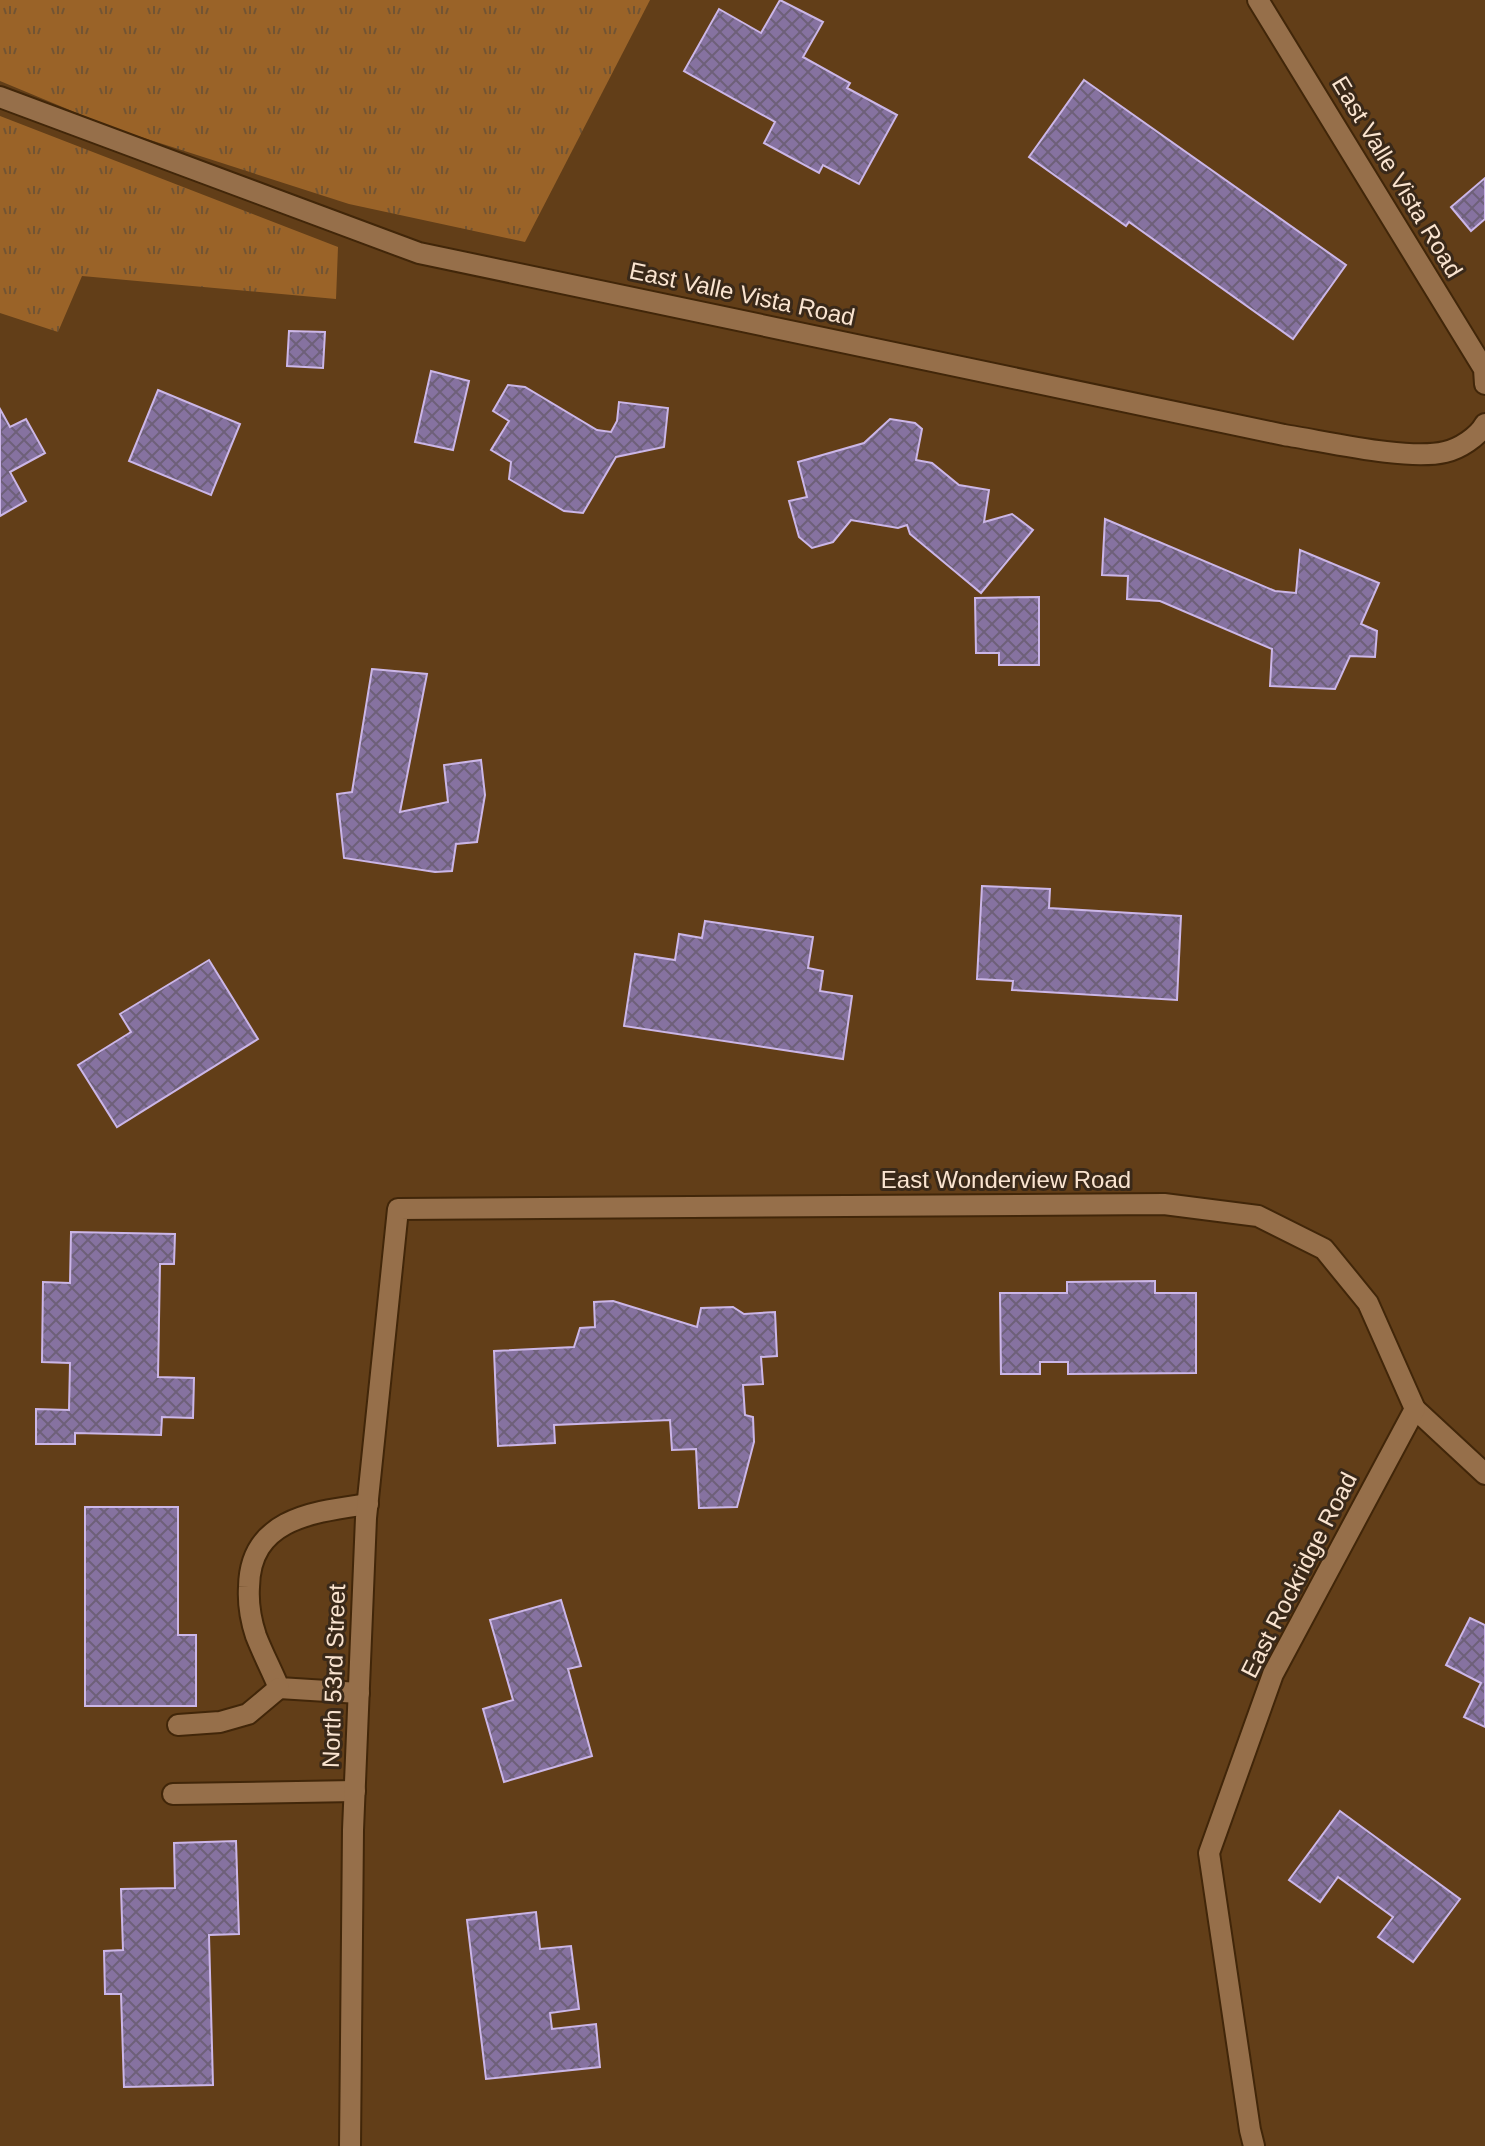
<svg xmlns="http://www.w3.org/2000/svg" width="1485" height="2146" viewBox="0 0 1485 2146" font-family="Arial,sans-serif">
<defs>
<pattern id="grass-tufts" width="24" height="20" patternUnits="userSpaceOnUse" patternTransform="scale(2)"><rect width="24" height="20" fill="#9a6328"/><path d="M3 7l-1-3M5 7V3M7 7l1-3M15 17l-1-3M17 17v-4M19 17l1-3" fill="none" stroke="#725433"/></pattern>
<pattern id="building-cross-hatch" width="8" height="8" patternUnits="userSpaceOnUse" patternTransform="scale(2)"><rect width="8" height="8" fill="#8672a0"/><path d="M0 0l8 8M0 8l8-8" fill="none" stroke="#6e6079"/></pattern>
</defs>
<rect width="100%" height="100%" fill="#623e18"/>
<g fill="url(#grass-tufts)">
<polygon points="0,0 650,0 525,242 349,204 113,128 0,81"/>
<polygon points="0,116 338,247 336,299 82,276 58,332 0,313"/>
</g>
<g fill="url(#building-cross-hatch)" stroke="#cbb6e7" stroke-width="2">
<polygon points="780,0 823,22 803,57 850,83 847,88 897,115 859,184 823,165 819,173 764,143 775,122 684,71 719,9 761,33"/>
<polygon points="1084,80 1346,265 1293,339 1129,222 1126,226 1029,157"/>
<polygon points="1485,178 1485,219 1471,231 1451,207"/>
<polygon points="289,331 325,332 323,368 287,366"/>
<polygon points="431,371 469,381 453,450 415,442"/>
<polygon points="508,385 525,387 597,430 611,432 617,421 619,402 668,408 664,447 616,457 583,513 564,511 509,479 511,462 491,450 509,421 493,411"/>
<polygon points="158,390 240,424 211,495 129,461"/>
<polygon points="0,409 10,427 26,419 45,453 10,472 26,501 0,516"/>
<polygon points="890,419 915,423 922,429 916,460 932,463 959,485 989,490 984,522 1012,514 1033,530 981,593 910,534 907,525 898,528 851,520 833,542 812,548 799,537 789,501 807,497 798,462 864,443"/>
<polygon points="1105,519 1275,591 1296,593 1300,550 1379,583 1361,624 1377,631 1375,657 1350,656 1335,689 1270,686 1272,649 1160,601 1127,599 1128,576 1102,575"/>
<polygon points="1039,597 1039,665 999,665 999,653 976,653 975,598"/>
<polygon points="372,669 427,674 400,812 448,802 444,765 481,760 485,795 477,842 456,844 452,871 435,872 344,858 337,794 352,792"/>
<polygon points="982,886 1050,889 1049,908 1181,916 1177,1000 1012,990 1013,981 977,979"/>
<polygon points="705,921 813,937 808,968 823,971 820,991 852,996 843,1059 624,1026 635,954 675,960 679,934 702,938"/>
<polygon points="209,960 258,1039 117,1127 78,1065 131,1032 120,1014"/>
<polygon points="71,1232 175,1234 174,1264 160,1264 158,1377 194,1378 193,1418 162,1417 161,1435 75,1433 75,1444 36,1444 36,1409 69,1410 70,1363 42,1362 43,1282 70,1283"/>
<polygon points="1155,1281 1155,1293 1196,1293 1196,1373 1068,1374 1068,1362 1040,1362 1040,1374 1001,1374 1000,1293 1067,1293 1067,1282"/>
<polygon points="613,1301 697,1327 701,1308 733,1307 744,1314 775,1312 777,1356 761,1357 763,1384 743,1385 745,1415 753,1417 754,1442 737,1507 699,1508 696,1449 672,1450 670,1420 554,1425 555,1443 498,1446 494,1351 574,1347 580,1328 595,1327 594,1302"/>
<polygon points="85,1507 178,1507 178,1635 196,1635 196,1706 85,1706"/>
<polygon points="561,1600 581,1666 568,1669 592,1756 504,1782 483,1709 513,1700 490,1620"/>
<polygon points="1470,1618 1485,1625 1485,1727 1464,1717 1481,1683 1446,1665"/>
<polygon points="1340,1811 1460,1899 1413,1962 1378,1937 1393,1917 1338,1877 1320,1902 1289,1880"/>
<polygon points="236,1841 239,1934 209,1935 213,2085 124,2087 121,1994 105,1994 104,1951 123,1950 121,1889 175,1888 174,1843"/>
<polygon points="536,1912 540,1949 571,1946 579,2009 550,2013 552,2029 596,2024 600,2067 486,2079 467,1920"/>
</g>
<g fill="none" stroke-linecap="round" stroke-linejoin="round">
<defs>
<g id="lane">
<path d="M359,1693L279,1688C272,1671 263,1654 256,1636C251,1621 248,1603 249,1587C250,1518 314,1512 368,1504"/>
<polyline points="178,1725 220,1722 248,1714 279,1688"/>
<polyline points="173,1794 355,1791"/>
</g>
<g id="street">
<polyline points="1258,0 1484,369 1485,384"/>
<path d="M0,97L419,253L1284,435C1324,441 1407,461 1445,452C1459,449 1478,437 1485,424"/>
<polyline points="350,2146 353,1830 366,1518 398,1209 1164,1204 1258,1216 1324,1249 1368,1303 1415,1409 1485,1474"/>
<polyline points="1254,2146 1250,2130 1209,1853 1273,1674 1415,1409"/>
</g>
</defs>
<use href="#lane" stroke="#412609" stroke-width="24"/>
<use href="#street" stroke="#412609" stroke-width="24"/>
<use href="#lane" stroke="#966f4a" stroke-width="20"/>
<use href="#street" stroke="#966f4a" stroke-width="20"/>
</g>
<g text-anchor="middle" stroke-width="6" stroke-linejoin="round" paint-order="stroke">
<g font-size="24" fill="#fae4d0" stroke="#3a2919">
<text transform="translate(1397 177) rotate(59)" y="8">East Valle Vista Road</text>
<text transform="translate(742 294) rotate(12)" y="8">East Valle Vista Road</text>
<text x="1006" y="1188">East Wonderview Road</text>
<text transform="translate(1299 1575) rotate(-63)" y="8">East Rockridge Road</text>
<text transform="translate(334 1676) rotate(-88)" y="8">North 53rd Street</text>
</g>
</g>
</svg>
